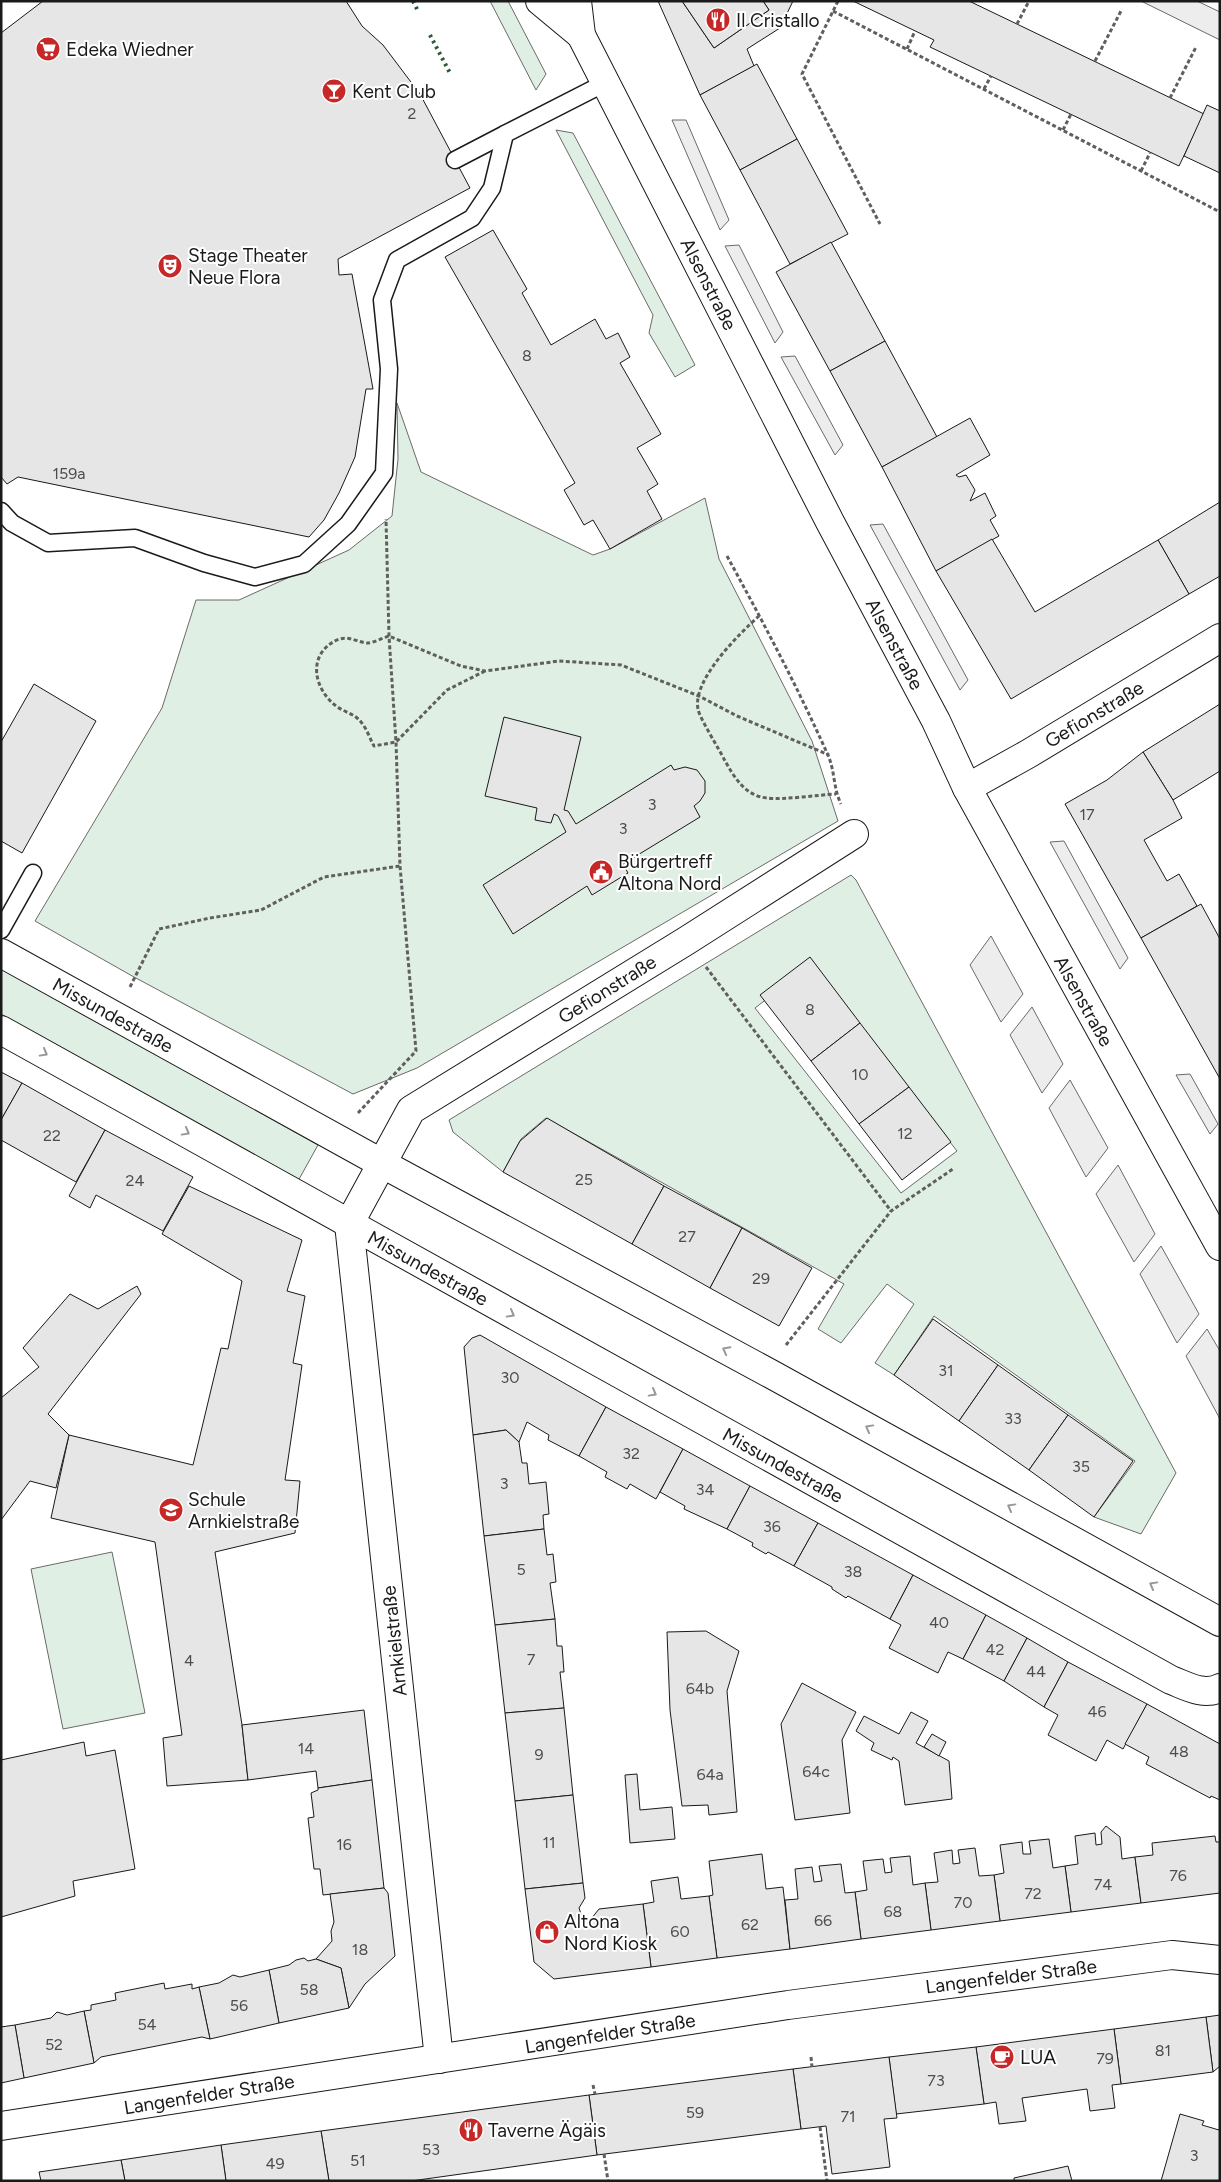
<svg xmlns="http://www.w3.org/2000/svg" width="1221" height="2182" viewBox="0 0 1221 2182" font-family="Figtree,sans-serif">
<rect width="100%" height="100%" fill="#fff"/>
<g fill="#e0efe3" stroke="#6a6a6a" fill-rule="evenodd">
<polygon points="490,1 508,1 546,74 536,90"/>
<polygon points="556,130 573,133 695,365 675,377 649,333 653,315"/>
<polygon points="397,403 421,472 593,555 610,549 705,498 719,559 812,741 838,821 417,1068 353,1094 134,977 35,921 162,708 196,600 239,600 349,550 392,516 398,459"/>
<path d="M851,875L856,880L1176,1473L1141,1534L1094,1517L1135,1461L934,1316L894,1375L875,1363L914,1304L887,1284L841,1343L818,1329L844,1284L546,1118L521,1139L503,1172L453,1132L449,1120ZM811,965L957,1151L901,1193L755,1008Z"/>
<polygon points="1,967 318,1145 298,1181 1,1014"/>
<polygon points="112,1552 145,1713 63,1729 31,1569"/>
</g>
<g fill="#ededed" stroke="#6a6a6a">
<polygon points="1141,1 1197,1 1220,12 1220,40"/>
<polygon points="672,120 686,120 729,220 720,230"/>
<polygon points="739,245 783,332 775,343 725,246"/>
<polygon points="795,356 843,445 835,455 781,357"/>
<polygon points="883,524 968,680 960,690 870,525"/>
<polygon points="1064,841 1128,958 1120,969 1050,842"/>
<polygon points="991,936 1023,994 1001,1022 970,965"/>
<polygon points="1032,1007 1063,1064 1042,1093 1010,1035"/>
<polygon points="1190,1074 1218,1124 1210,1134 1176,1075"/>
<polygon points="1070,1080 1108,1148 1086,1177 1049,1108"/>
<polygon points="1118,1165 1155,1234 1134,1262 1096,1194"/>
<polygon points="1161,1246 1199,1314 1177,1343 1140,1274"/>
<polygon points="1207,1329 1220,1351 1220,1419 1186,1356"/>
</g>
<g fill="#e6e6e6" stroke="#1a1a1a">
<polygon points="43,1 346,1 362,26 383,45 420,94 470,188 338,259 339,275 352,274 373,389 366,389 355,457 339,493 324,520 309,537 18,477 7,484 1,477 1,33"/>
<polygon points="658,1 682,1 714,48 769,10 763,1 793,1 780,28 747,49 754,66 700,95"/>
<polygon points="682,1 763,1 769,10 714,48"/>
<polygon points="853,1 969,1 1204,114 1179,166 930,47 934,40"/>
<polygon points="757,64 797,139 740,170 700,95"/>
<polygon points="1207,105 1220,111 1220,173 1184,156"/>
<polygon points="797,139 848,234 790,264 740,170"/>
<polygon points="493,230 527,289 522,293 551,345 595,319 606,339 618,333 630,357 620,363 661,434 637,448 658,484 647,491 662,519 610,549 593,520 584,525 564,490 575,483 445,257"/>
<polygon points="831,242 885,341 830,371 776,272"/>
<polygon points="885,341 937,437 882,467 830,371"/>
<polygon points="970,418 990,455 956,475 959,477 966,475 975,490 970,501 985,493 996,516 990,520 999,536 936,571 882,467"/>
<polygon points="1220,502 1220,576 1189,594 1158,540"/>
<polygon points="992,539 1035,612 1158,540 1189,594 1011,699 936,571"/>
<polygon points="34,684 96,721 22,853 1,841 1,742"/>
<polygon points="1220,704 1220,771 1173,800 1143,752"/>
<polygon points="504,717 581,737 564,810 568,811 576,824 671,765 674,770 685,767 697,770 705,781 705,793 700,801 694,806 700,817 623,864 628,873 592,895 587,886 513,934 483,885 566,832 558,816 554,814 551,823 535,820 537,808 485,796"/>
<polygon points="1143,752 1173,800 1182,818 1144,840 1167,881 1179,874 1197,906 1141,938 1065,804 1107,780"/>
<polygon points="1201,904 1220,939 1220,1079 1141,938"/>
<polygon points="810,957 860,1023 811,1061 760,995"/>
<polygon points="860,1023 909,1087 859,1124 811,1061"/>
<polygon points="1,1072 22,1083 1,1120"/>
<polygon points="22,1083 105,1130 76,1182 1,1140 1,1120"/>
<polygon points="909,1087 951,1142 902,1180 859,1124"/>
<polygon points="547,1118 664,1186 632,1244 503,1172 520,1141"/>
<polygon points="105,1130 193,1177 163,1231 96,1195 90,1208 69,1196"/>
<polygon points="189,1186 302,1240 287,1291 305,1296 293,1363 302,1365 285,1480 300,1481 295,1533 215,1552 242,1725 248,1780 167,1786 163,1738 182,1735 155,1542 51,1518 69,1435 193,1465 221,1348 228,1349 242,1281 162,1234"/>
<polygon points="664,1186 742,1228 710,1288 632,1244"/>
<polygon points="742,1228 812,1268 779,1326 710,1288"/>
<polygon points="137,1286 141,1294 48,1414 69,1435 56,1488 30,1481 1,1520 1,1398 39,1367 23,1348 70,1294 98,1309"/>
<polygon points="933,1319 998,1365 959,1421 894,1375"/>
<polygon points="480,1335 606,1407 579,1456 548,1440 549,1435 527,1422 519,1442 506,1430 473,1435 464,1347 472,1338"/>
<polygon points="998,1365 1068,1415 1029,1470 959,1421"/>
<polygon points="606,1407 683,1449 656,1499 630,1484 627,1489 605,1477 607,1472 579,1456"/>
<polygon points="1068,1415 1133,1461 1094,1517 1029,1470"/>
<polygon points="506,1430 519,1442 522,1463 527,1463 529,1484 546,1482 549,1514 543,1515 544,1529 484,1536 473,1435"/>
<polygon points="683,1449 750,1486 727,1529 684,1509 685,1506 660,1492"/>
<polygon points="750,1486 818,1523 794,1566 768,1552 766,1554 752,1546 753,1543 727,1529"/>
<polygon points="818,1523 913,1575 890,1619 848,1596 846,1598 832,1589 832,1587 794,1566"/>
<polygon points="544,1529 547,1555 553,1554 556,1582 550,1583 555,1619 495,1625 484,1536"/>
<polygon points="913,1575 986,1615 963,1659 948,1652 938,1673 889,1648 901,1625 890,1619"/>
<polygon points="986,1615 1027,1638 1004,1681 963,1659"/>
<polygon points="555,1619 557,1646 562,1646 564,1672 560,1672 564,1708 505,1713 495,1625"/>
<polygon points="706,1631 739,1651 727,1691 737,1812 709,1815 708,1805 682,1806 670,1710 667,1632"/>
<polygon points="1027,1638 1068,1662 1044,1707 1004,1681"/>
<polygon points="1068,1662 1147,1704 1123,1749 1107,1740 1096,1761 1048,1735 1058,1715 1044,1707"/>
<polygon points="802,1683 856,1712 842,1740 850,1813 795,1820 781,1724"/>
<polygon points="1147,1704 1220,1744 1220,1800 1211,1796 1210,1798 1146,1764 1149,1757 1125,1744"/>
<polygon points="564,1708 573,1795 515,1801 505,1713"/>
<polygon points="364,1710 372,1780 318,1788 316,1771 248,1780 242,1725"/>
<polygon points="911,1712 928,1721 916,1743 949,1761 952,1799 905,1805 899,1761 893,1757 892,1760 871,1750 874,1743 856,1731 864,1716 899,1734"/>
<polygon points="932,1734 946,1742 939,1756 924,1747"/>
<polygon points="84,1742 86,1756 115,1750 135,1869 73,1881 75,1896 1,1917 1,1760"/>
<polygon points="637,1774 640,1810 672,1807 675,1839 630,1843 625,1775"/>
<polygon points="372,1780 384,1888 323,1895 320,1869 314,1869 308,1818 314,1817 311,1793 318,1790 318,1788"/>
<polygon points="573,1795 583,1883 525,1889 515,1801"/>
<polygon points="1106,1826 1120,1837 1122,1859 1135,1857 1141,1903 1071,1912 1065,1866 1078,1864 1075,1836 1095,1833 1096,1845 1102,1844 1101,1832"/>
<polygon points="1215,1836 1216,1842 1220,1842 1220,1893 1141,1903 1135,1857 1153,1855 1152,1843"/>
<polygon points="1049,1839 1053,1868 1065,1866 1071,1912 1000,1921 994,1875 1004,1873 1000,1845 1022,1842 1023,1854 1031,1854 1029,1841"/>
<polygon points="975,1848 979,1876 994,1875 1000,1921 931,1930 925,1883 938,1882 934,1853 952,1850 953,1864 960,1863 958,1850"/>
<polygon points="762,1854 766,1889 783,1887 790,1949 717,1958 709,1896 713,1895 709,1861"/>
<polygon points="910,1856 913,1885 925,1883 931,1930 861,1939 855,1892 867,1890 863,1861 883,1859 885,1873 892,1872 890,1858"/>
<polygon points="841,1864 845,1893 855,1892 861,1939 790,1949 785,1900 798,1899 795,1869 812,1867 814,1882 822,1881 819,1866"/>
<polygon points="678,1877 681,1899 709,1896 717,1958 651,1967 643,1904 654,1902 651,1881"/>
<polygon points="583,1883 585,1898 579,1908 583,1920 591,1919 599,1909 643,1904 651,1967 554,1979 534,1962 525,1889"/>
<polygon points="384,1888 388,1893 395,1956 365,1984 349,2008 341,1968 316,1959 332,1941 331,1931 334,1922 330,1894"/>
<polygon points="304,1958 308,1961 316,1959 341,1968 349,2008 279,2023 269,1970 289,1965 296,1960"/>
<polygon points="269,1970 279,2023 210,2039 199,1987 219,1983 233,1975 240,1977"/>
<polygon points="164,1983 165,1989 192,1984 192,1989 199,1987 210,2039 202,2037 101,2057 94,2063 84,2011 91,2010 91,2005 116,2000 115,1993"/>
<polygon points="84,2011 94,2063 24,2078 15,2025 51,2018 57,2012 67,2015"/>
<polygon points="1220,2015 1220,2066 1213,2072 1206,2017"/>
<polygon points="1206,2017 1213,2072 1121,2084 1114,2029"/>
<polygon points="15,2025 24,2078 1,2083 1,2027"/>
<polygon points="1114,2029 1121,2084 1112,2085 1115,2108 1090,2111 1087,2089 1022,2098 1026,2121 999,2124 996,2102 984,2104 976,2047"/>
<polygon points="976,2047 984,2104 896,2114 889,2057"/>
<polygon points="889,2057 897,2118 884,2119 890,2167 832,2174 826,2126 801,2129 793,2069"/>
<polygon points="793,2069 801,2129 597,2155 589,2095"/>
<polygon points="589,2095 597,2155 411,2181 329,2181 321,2131"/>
<polygon points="1180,2114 1204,2121 1202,2125 1219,2130 1220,2127 1220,2181 1161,2181"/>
<polygon points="321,2131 329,2181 226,2181 221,2145"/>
<polygon points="221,2145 226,2181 125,2181 121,2160"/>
<polygon points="121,2160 125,2181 41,2181 39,2172"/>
<polygon points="1068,2166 1072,2181 1014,2181 1014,2178"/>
</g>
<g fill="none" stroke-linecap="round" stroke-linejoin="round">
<defs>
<g id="service">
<polyline points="455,160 505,134"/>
<polyline points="1,511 12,523 48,543 135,538 204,563 255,577 304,564 348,524 384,473 389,369 382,300 397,260 472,218 492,188 505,134 605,83"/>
<polyline points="1,930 33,873"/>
</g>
<g id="minor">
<polyline points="967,788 1028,754 1220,638"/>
<polyline points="1,953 381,1163 771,1374 1220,1622"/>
<path d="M1,1030L1171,1680C1187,1686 1203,1696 1220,1688"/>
<polyline points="439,2059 349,1224 411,1110 686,941 854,834"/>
<polyline points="1,2126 788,2005 1172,1955 1220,1960"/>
</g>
<g id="primary">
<polyline points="540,1 581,35"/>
<polyline points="577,1 581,35 830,522 936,721 967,788 1220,1246"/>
</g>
</defs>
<use href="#service" stroke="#1a1a1a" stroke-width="19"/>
<use href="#minor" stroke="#1a1a1a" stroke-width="30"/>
<use href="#primary" stroke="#1a1a1a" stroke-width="30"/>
<g stroke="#5f5f5f" stroke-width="3" stroke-dasharray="4 2.5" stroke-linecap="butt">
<polyline points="838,1 802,74 880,224"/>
<polyline points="833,11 1220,212"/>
<polyline points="1017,24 1029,1"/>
<polyline points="907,49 915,31"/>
<polyline points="1095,61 1121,11"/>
<polyline points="984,89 991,76"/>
<polyline points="1170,98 1196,47"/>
<polyline points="1063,130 1071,114"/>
<polyline points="1141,171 1150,153"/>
<path d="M727,556C762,620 797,686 827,753C835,769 833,788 841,804"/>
<path d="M759,616C740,633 692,680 698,709C699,717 719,749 724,759C734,777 745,796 767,798C785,800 817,795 836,794"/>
<path d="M485,671L447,690L396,742L374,746C370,739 367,729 361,722C355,714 344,712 336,706C313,688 307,654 337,640C348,635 357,642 367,643C373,643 383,638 389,636L461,666L485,671L559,661L621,665L699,696L737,716L829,755"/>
<polyline points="706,967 891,1211"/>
<polyline points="130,987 159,929 210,918 261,910 324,877 400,866"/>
<polyline points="358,1113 416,1051 400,866 396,742 389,636 386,519"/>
<polyline points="786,1345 891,1211 953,1169"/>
<polyline points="811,2057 812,2067"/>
<polyline points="593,2085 595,2094"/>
<polyline points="820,2127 827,2181"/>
<polyline points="604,2154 608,2181"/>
</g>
<use href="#service" stroke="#fff" stroke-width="16"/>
<use href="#minor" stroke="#fff" stroke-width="28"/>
<use href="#primary" stroke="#fff" stroke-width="28"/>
<g stroke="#2b5a34" stroke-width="4" stroke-dasharray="2.5 4" stroke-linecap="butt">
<polyline points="413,1 418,11"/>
<polyline points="430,35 451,75"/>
</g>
</g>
<defs><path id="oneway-chevron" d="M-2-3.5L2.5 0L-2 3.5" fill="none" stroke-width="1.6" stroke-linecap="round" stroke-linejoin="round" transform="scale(1.25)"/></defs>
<g stroke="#989898">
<use href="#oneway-chevron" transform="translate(44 1053) rotate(29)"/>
<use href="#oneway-chevron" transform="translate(186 1132) rotate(29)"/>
<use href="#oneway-chevron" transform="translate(511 1314) rotate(29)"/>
<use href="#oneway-chevron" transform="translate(726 1350) rotate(-152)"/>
<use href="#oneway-chevron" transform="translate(653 1393) rotate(29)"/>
<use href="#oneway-chevron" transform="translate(869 1428) rotate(-151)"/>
<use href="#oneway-chevron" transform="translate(1011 1507) rotate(-151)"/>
<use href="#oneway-chevron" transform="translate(1153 1585) rotate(-151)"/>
</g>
<defs>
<symbol id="restaurant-disc" viewBox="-11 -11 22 22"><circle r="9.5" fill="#c62828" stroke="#fff"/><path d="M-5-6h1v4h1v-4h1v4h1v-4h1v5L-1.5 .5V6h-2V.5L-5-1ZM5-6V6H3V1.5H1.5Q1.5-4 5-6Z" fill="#fff"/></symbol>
<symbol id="supermarket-disc" viewBox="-11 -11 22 22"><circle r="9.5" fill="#c62828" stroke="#fff"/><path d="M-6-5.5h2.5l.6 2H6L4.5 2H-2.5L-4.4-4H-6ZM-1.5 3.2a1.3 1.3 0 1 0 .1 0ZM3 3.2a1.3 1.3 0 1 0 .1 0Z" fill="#fff"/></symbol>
<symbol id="bar-disc" viewBox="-11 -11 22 22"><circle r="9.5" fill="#c62828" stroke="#fff"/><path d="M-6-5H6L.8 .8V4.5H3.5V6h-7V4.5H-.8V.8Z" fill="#fff"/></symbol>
<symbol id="theatre-disc" viewBox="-11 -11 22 22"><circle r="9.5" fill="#c62828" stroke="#fff"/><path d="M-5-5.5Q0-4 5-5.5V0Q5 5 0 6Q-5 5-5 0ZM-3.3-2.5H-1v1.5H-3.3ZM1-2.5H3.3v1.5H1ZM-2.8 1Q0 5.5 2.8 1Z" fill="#fff"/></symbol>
<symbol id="civic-disc" viewBox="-11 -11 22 22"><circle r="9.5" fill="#c62828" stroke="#fff"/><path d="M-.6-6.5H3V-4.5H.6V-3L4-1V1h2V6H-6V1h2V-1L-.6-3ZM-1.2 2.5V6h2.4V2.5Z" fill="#fff"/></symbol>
<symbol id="school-disc" viewBox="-11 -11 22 22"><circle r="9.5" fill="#c62828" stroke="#fff"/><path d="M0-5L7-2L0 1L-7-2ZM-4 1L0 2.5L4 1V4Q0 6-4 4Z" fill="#fff"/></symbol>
<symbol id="shop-disc" viewBox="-11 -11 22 22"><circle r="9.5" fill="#c62828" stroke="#fff"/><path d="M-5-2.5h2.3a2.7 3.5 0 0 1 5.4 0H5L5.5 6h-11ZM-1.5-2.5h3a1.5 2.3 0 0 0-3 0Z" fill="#fff"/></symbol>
<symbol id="cafe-disc" viewBox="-11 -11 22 22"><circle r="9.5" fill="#c62828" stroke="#fff"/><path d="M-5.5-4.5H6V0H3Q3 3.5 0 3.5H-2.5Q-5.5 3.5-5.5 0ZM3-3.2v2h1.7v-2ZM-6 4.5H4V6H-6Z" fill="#fff"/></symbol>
</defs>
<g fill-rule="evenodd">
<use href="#restaurant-disc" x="704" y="6" width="28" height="28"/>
<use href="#supermarket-disc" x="34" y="35" width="28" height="28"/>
<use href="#bar-disc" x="320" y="77" width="28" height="28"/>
<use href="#theatre-disc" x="156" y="252" width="28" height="28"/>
<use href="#civic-disc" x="587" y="858" width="28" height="28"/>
<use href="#school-disc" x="157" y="1496" width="28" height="28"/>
<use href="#shop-disc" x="533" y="1918" width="28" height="28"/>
<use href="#cafe-disc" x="988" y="2043" width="28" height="28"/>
<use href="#restaurant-disc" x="457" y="2116" width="28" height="28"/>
</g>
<g text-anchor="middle" stroke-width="4" stroke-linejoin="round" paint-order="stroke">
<g font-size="16" fill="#4d4d4d">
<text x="412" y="119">2</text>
<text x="527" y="361">8</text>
<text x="69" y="479">159a</text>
<text x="652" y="810">3</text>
<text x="1087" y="820">17</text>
<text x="623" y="834">3</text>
<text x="810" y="1015">8</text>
<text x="860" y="1080">10</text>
<text x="905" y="1139">12</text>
<text x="52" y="1141">22</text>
<text x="584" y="1185">25</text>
<text x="135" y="1186">24</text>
<text x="687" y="1242">27</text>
<text x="761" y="1284">29</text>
<text x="946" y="1376">31</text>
<text x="510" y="1383">30</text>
<text x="1013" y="1424">33</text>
<text x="631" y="1459">32</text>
<text x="1081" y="1472">35</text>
<text x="504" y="1489">3</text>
<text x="705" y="1495">34</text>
<text x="772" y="1532">36</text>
<text x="521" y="1575">5</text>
<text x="853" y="1577">38</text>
<text x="939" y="1628">40</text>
<text x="995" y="1655">42</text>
<text x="531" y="1665">7</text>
<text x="189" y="1666">4</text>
<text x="1036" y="1677">44</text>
<text x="700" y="1694">64b</text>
<text x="1097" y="1717">46</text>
<text x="306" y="1754">14</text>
<text x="1179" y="1757">48</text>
<text x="539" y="1760">9</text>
<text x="816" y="1777">64c</text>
<text x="710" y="1780">64a</text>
<text x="549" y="1848">11</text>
<text x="344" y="1850">16</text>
<text x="1178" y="1881">76</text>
<text x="1103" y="1890">74</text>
<text x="1033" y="1899">72</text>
<text x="963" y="1908">70</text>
<text x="893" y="1917">68</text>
<text x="823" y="1926">66</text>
<text x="750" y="1930">62</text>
<text x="680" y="1937">60</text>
<text x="360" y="1955">18</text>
<text x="309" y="1995">58</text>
<text x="239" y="2011">56</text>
<text x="147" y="2030">54</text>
<text x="54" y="2050">52</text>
<text x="1163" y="2056">81</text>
<text x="1105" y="2064">79</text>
<text x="936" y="2086">73</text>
<text x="695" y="2118">59</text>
<text x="848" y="2122">71</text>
<text x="431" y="2155">53</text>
<text x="1194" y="2161">3</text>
<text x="358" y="2166">51</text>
<text x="275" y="2169">49</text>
</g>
<g font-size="19" fill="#1a1a1a" stroke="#fff" text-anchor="start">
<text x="736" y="27">Il Cristallo</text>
<text x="66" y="56">Edeka Wiedner</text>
<text x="352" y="98">Kent Club</text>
<text x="188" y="262">Stage Theater<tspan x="188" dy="22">Neue Flora</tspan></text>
<text x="618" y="868">Bürgertreff<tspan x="618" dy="22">Altona Nord</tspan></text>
<text x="188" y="1506">Schule<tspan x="188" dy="22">Arnkielstraße</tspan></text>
<text x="564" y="1928">Altona<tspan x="564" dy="22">Nord Kiosk</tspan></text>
<text x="1020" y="2064">LUA</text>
<text x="488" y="2137">Taverne Ägäis</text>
</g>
<g font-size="19" fill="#1a1a1a" stroke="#fff">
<text transform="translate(709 284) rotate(63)" y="7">Alsenstraße</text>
<text transform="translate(895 644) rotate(62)" y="7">Alsenstraße</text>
<text transform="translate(1094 714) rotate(-31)" y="7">Gefionstraße</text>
<text transform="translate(607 989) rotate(-32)" y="7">Gefionstraße</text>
<text transform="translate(1084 1001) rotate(61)" y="7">Alsenstraße</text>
<text transform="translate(113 1015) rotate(29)" y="7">Missundestraße</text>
<text transform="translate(428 1268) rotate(29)" y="7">Missundestraße</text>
<text transform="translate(783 1465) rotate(29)" y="7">Missundestraße</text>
<text transform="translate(394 1641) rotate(-96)" y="7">Arnkielstraße</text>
<text transform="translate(1011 1976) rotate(-7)" y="7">Langenfelder Straße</text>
<text transform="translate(610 2033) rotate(-9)" y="7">Langenfelder Straße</text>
<text transform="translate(209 2094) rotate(-9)" y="7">Langenfelder Straße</text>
</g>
</g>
<rect width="1221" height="2182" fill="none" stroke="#1a1a1a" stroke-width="5"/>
</svg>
